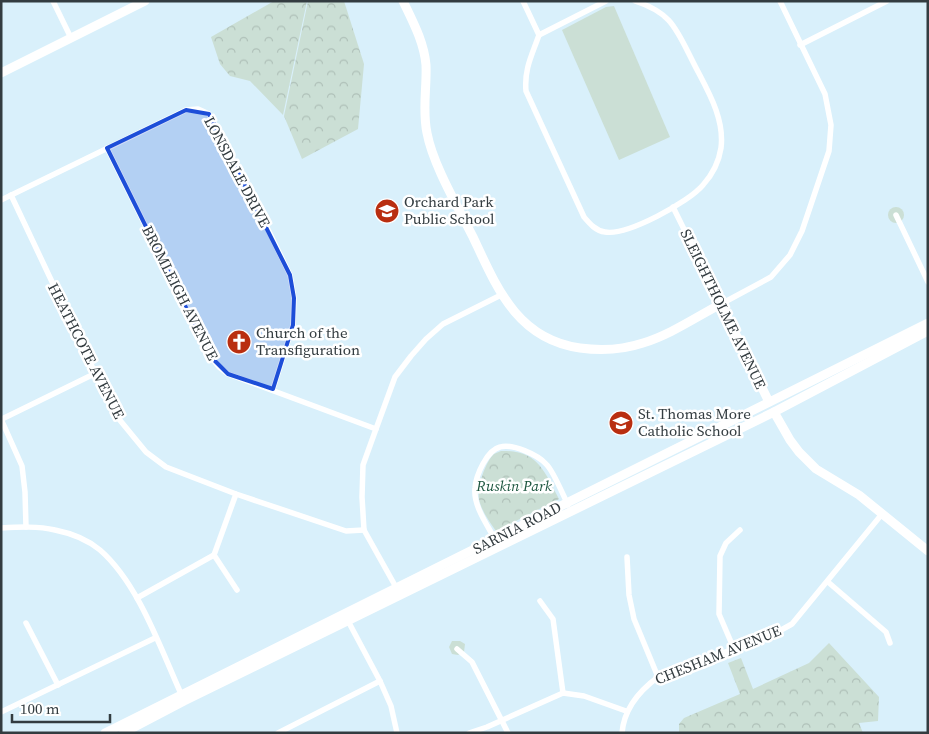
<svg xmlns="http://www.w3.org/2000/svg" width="929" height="734" viewBox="0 0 929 734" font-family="'Source Serif 4',serif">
<defs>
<pattern id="forest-crowns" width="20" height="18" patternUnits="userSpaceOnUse" patternTransform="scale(1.25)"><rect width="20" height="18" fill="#cbdfd5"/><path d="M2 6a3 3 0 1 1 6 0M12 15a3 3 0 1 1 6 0" fill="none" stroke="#afc0b8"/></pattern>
</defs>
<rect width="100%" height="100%" fill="#d9f0fb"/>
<g fill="#cbdfd5">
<polygon points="614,6 670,137 619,160 562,30 606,7"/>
<circle cx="896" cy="215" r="8"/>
<polygon points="452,641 460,641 465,644 464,652 458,655 452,654 449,647"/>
</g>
<g fill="url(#forest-crowns)">
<polygon points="274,1 307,1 283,115 250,81 230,76 220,64 211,37"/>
<polygon points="308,1 344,1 364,64 358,129 302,159 284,116"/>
<path d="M501,451C538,450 544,471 559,499L496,531C489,521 481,510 479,499C477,488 485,462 494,454C496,453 499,452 501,451Z"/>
<polygon points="829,643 879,697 878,721 859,723 863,733 679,733 679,724 684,718 740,694 728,663 741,658 753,689 809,663"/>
</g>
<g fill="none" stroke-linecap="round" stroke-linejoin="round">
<g stroke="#fff" stroke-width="5.5">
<polyline points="53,1 71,38"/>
<polyline points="523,1 539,35"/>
<path d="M606,1L539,35C532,55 524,69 526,91L584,217C590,224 596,231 605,232C627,236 689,202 703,185C712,175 719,161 721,148C725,117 706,88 693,62C676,29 672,13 635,1"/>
<polyline points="800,45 887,1"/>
<polyline points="107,148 210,356 219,367 228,374 376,429"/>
<polyline points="11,195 114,413 146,452 166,467 236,494 346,531 364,530"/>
<polyline points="1,200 186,110 198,109 209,114 246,184 290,275 294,298 293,325 273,389"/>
<polyline points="673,207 721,304 771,277 790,255 802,231 829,151 831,125 825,94 780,1"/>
<polyline points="896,215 928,282"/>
<polyline points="1,419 22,466 25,492 26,527"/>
<polyline points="2,419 94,374"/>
<path d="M1,528C19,527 38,526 55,530C70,533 88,540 100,550C139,584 161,650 182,696"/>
<path d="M496,541C488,526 473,506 475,488C476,475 487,450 500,447C512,443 538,455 546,464C553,470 563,495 568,505"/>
<polyline points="214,555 237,590"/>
<polyline points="627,557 629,595 634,619 658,677"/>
<polyline points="828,582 886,632 890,643"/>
<polyline points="397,589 364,530 362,497 363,465 376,429 395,377 411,356 426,339 443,324 501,295"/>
<polyline points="137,598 214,555 236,494"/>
<polyline points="540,601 553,619 563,693"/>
<polyline points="347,619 380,681 391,706 397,733"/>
<polyline points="26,623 58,685"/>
<polyline points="457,649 472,662 508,733"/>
<polyline points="734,649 719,614 720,556 726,543 740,530"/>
<polyline points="1,712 155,638"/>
<polyline points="278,733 380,681"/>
<polyline points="469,733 487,727 563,693 584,696 626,711"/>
<path d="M622,733C624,709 639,691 658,677L774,634L792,624L882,514"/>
</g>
<g stroke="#fff" stroke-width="9">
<path d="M403,1C413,22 424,42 426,65C427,88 422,110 427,133C433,165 458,207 473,237C497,288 517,339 580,348C602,351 622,350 643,343C670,335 696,317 721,304L769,402"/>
<polyline points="1,73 145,1"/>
<polyline points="774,412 790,440 799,452 816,469 859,495 928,551"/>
<polyline points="105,733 928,323"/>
<polyline points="123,733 184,701 774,412 928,331"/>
</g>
</g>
<path fill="#1d4ed8" fill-opacity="0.2" stroke="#1d4ed8" stroke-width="4" stroke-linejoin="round" d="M186,110L209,114L290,275L294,298L293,325L273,389L228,374L210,356L107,148Z"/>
<defs>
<symbol id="school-disc" viewBox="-11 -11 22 22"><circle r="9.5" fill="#b92e10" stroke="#fff"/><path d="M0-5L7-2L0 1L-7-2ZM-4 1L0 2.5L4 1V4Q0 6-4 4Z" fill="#fff"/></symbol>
<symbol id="church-disc" viewBox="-11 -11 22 22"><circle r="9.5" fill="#b92e10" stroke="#fff"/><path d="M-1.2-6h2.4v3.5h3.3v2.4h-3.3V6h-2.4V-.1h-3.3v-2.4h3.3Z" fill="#fff"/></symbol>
</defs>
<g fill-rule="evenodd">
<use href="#school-disc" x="373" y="197" width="28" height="28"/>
<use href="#church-disc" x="225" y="328" width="28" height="28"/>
<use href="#school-disc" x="607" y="409" width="28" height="28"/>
</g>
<g text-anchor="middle" stroke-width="5" stroke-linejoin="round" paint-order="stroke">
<g font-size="15" fill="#333c40" stroke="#fff">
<text transform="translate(237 172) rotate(62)" y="5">LONSDALE DRIVE</text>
<text transform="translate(180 293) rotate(63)" y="5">BROMLEIGH AVENUE</text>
<text transform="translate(723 309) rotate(64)" y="5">SLEIGHTHOLME AVENUE</text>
<text transform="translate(86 351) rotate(63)" y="5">HEATHCOTE AVENUE</text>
<text transform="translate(517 528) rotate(-27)" y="5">SARNIA ROAD</text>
<text transform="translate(718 655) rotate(-22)" y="5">CHESHAM AVENUE</text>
</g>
<g font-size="15" fill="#333c40" stroke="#fff" text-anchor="start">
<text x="404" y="207">Orchard Park<tspan x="404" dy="17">Public School</tspan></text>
<text x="256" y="338">Church of the<tspan x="256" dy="17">Transfiguration</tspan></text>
<text x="638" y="419">St. Thomas More<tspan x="638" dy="17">Catholic School</tspan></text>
</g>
<g font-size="15" font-style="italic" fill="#1c563f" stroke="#fff">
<text x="514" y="491">Ruskin Park</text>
</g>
</g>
<rect width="929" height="734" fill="none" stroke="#333c40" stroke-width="5"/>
<path d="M12 714v8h98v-8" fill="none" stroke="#333c40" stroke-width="2.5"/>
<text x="20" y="714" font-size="15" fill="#333c40" stroke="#ffffff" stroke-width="4" paint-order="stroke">100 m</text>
</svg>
